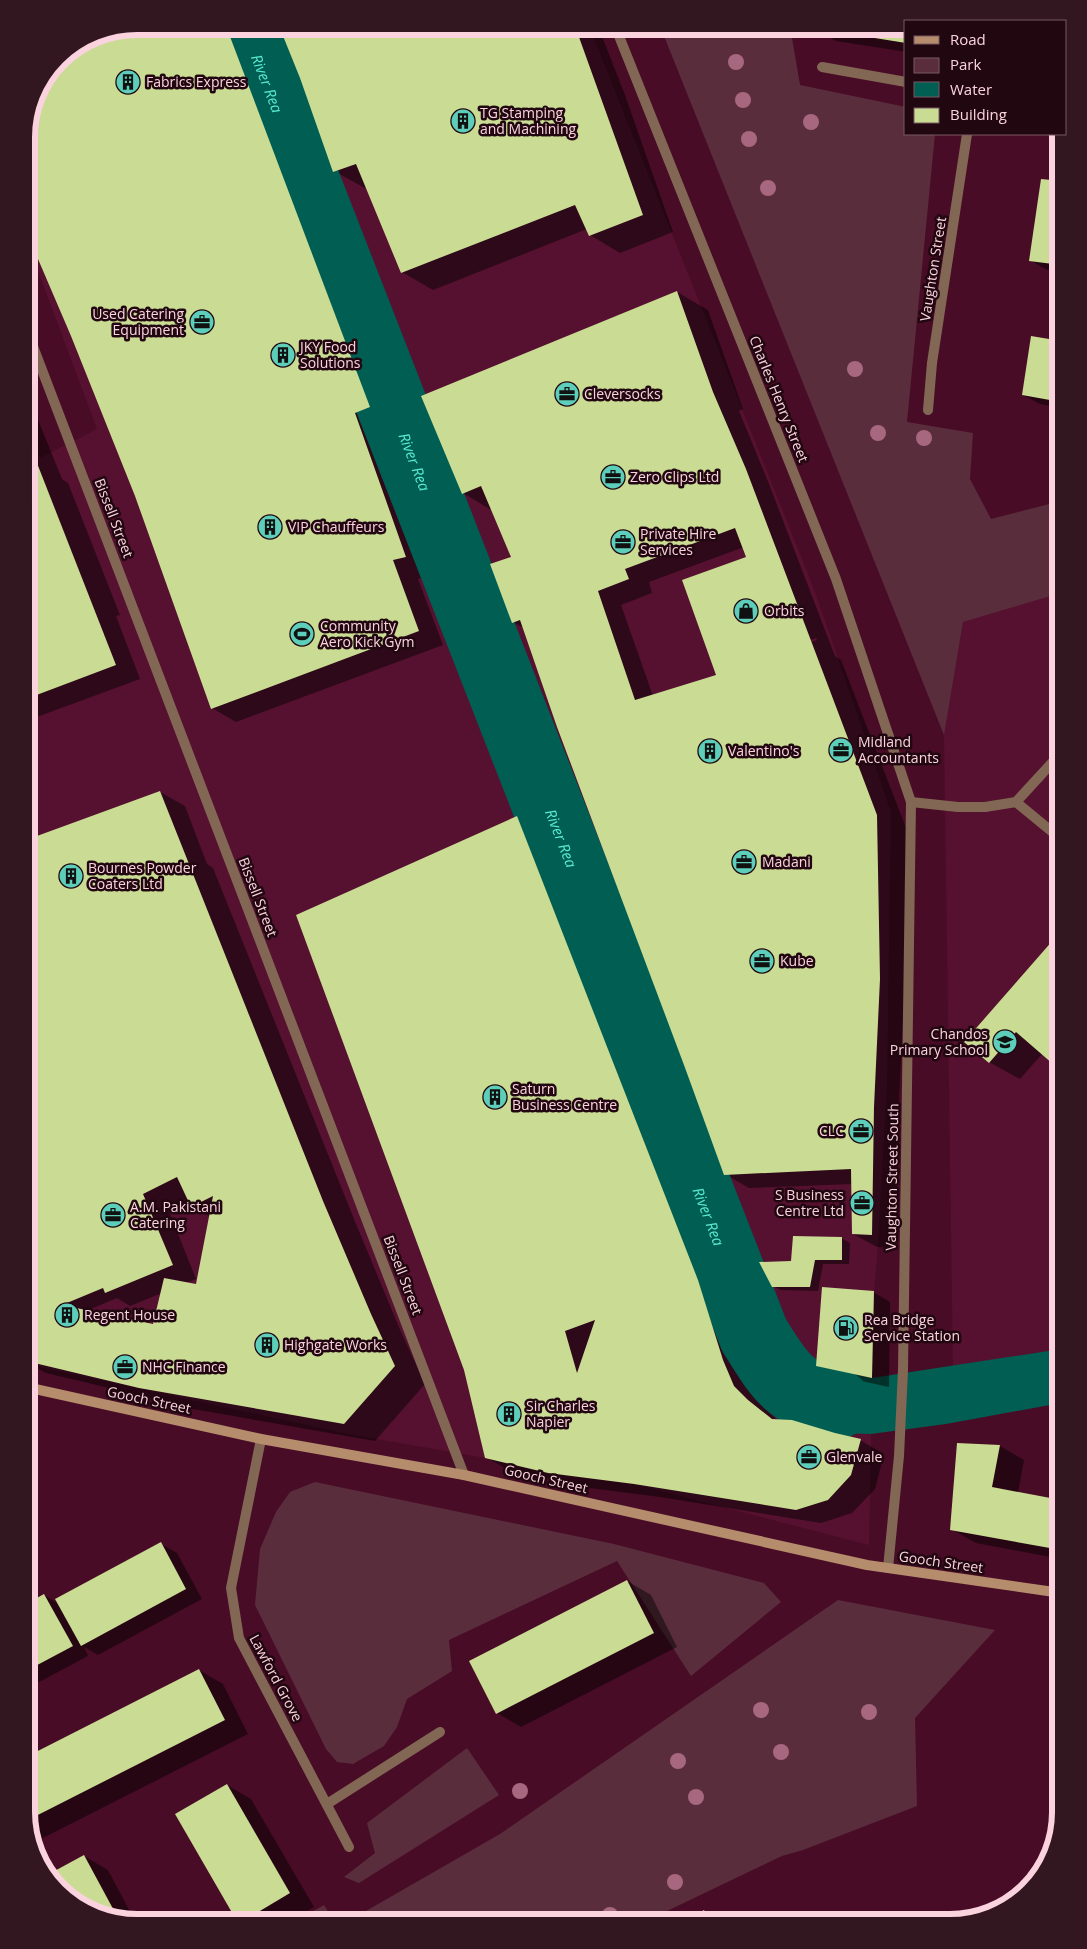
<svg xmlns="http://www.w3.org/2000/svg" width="1087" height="1949" viewBox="0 0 1087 1949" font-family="'Open Sans',sans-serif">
<rect width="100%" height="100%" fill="#490c26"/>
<g fill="#561130">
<polygon points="137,26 589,26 814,589 891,812 887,1086 877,1260 874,1291 869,1545 634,1484 348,1434 26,1364 26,423 40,458 97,429 26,239 26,130 35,94 59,58 95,35"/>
<polygon points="1061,593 1061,1349 953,1367 944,735 963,622"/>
</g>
<g fill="#5a2d3c">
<polygon points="660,26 790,26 800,85 906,107 906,134 935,134 907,422 973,433 970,479 991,519 1061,501 1061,593 963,622 944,735"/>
<polygon points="315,1482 614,1544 764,1583 781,1602 691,1676 617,1561 449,1640 452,1671 407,1699 397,1727 384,1746 353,1764 337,1762 326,1749 255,1605 260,1549 276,1512 290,1492"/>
<polygon points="838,1600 995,1630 915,1718 917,1806 803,1850 782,1856 642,1923 345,1923 500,1834"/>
<polygon points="467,1748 499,1795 359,1883 344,1877 375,1853 367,1823"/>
<polygon points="324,1905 335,1923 292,1923"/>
</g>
<polygon fill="#005e52" points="793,1337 806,1360 816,1366 872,1378 1061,1349 1061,1403 946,1424 871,1434 835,1433 792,1420 759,1397 742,1375 732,1355"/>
<g fill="#0007" fill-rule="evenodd">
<path d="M137,26H249L337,259L333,260L358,323L364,327L400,424L385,430L436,574L418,579L443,645L236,722L212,708L26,130L35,94L59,58L95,35ZM316,266H319L337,313L335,314Z"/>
<polygon points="280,26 598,26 625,95 673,232 620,253 590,235 587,229 433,290 402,272 367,188 365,188 334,171 301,77"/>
<polygon points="906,26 906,52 836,41 812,27"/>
<polygon points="1061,183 1061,272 1047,270 1030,260"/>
<path d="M677,292L708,310L743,409L739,411L769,484L835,656L841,660L908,833L904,999L898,1121L896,1248L877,1247L853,1234V1184L749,1188L725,1174L524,628L513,622L512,558L493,511L463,493ZM744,547L748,558L718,676L653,696L621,605L652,593L649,582ZM816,638L817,640L728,672L727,670Z"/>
<polygon points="1061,342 1061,408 1040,404 1023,395"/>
<polygon points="26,390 62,479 68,483 120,615 116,616 140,679 26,721"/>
<path d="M160,792L185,806L207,864L213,868L354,1219L401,1332L425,1384L375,1441L170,1405L164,1401L46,1373L26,1362V1083L34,1080L31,1075L26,1077V925L35,921ZM190,1203L192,1206L211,1217L197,1285L186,1283L196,1279L167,1206L175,1211ZM162,1293L154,1326L86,1311L117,1298L130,1306Z"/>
<polygon points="517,818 547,835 728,1297 724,1300 747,1375 758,1401 778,1421 860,1440 884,1454 875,1489 852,1513 821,1523 660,1497 574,1486 566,1482 503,1467 486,1457"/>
<polygon points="1061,933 1042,1054 1020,1079 989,1062"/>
<polygon points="841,1238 850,1243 849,1264 823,1264 818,1291 781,1290 773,1286 792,1262"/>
<polygon points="873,1292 890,1302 889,1387 834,1375 817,1365"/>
<polygon points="959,1444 1000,1446 1024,1460 1018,1493 1061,1502 1061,1559 976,1543 951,1529"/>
<polygon points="26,1501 35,1517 26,1521"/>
<polygon points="161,1544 177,1553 202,1599 98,1655 84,1647 88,1656 26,1689 26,1605 44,1595 59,1604"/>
<polygon points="627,1581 651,1595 677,1647 521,1727 497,1713"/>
<polygon points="199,1670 223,1684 248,1734 33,1843 26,1812"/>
<polygon points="227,1785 251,1799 314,1907 287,1923 239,1922"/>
<polygon points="84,1856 108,1870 136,1923 130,1923 76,1904 50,1875"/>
<polygon points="703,1912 723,1923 683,1923"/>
</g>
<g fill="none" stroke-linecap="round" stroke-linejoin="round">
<path stroke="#005e52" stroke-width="71" id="s1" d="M244,26L754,1335C778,1373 788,1394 836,1404"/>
</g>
<g fill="#cadb94" fill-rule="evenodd">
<polygon points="137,26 226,26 370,407 355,413 406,557 393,560 419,631 211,709 135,496 71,336 26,231 26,130 35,94 59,58 95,35"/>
<polygon points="279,26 575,26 643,215 589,236 575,205 401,273 356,164 333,172 300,78"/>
<polygon points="812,26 906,26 906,43 812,28"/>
<polygon points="1041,179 1061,181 1061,265 1029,261"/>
<path d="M677,291L713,392L746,469L877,815L880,979L874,1107L872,1235L852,1234L851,1169L724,1175L684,1065L557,727L520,620L512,623L490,564L511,557L481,486L462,494L421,396ZM735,528L746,557L682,580L716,675L635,700L598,591L629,579L625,569Z"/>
<polygon points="1031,336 1061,341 1061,402 1022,395"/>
<polygon points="26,435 116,665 26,699"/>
<path d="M160,791L323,1201L371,1314L395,1366L344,1424L139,1388L26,1361V1082L31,1080L26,1068V923L33,921L26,903V840ZM177,1177L191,1207L213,1196L196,1284L164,1278L153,1324L62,1305L103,1288L105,1293L173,1265L143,1194Z"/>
<path d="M517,816L698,1280L723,1360L734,1386L748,1400L772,1419L792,1420L835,1433L861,1439L851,1475L828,1500L796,1510L634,1484L548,1473L485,1458L464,1370L296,915ZM595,1320L577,1373L565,1331Z"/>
<polygon points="1061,931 1061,1071 1016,1032 989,1063 964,1042"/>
<polygon points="793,1236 842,1237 842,1260 815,1260 810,1287 772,1287 759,1262 791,1261"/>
<polygon points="822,1287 874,1291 872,1378 816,1366"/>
<polygon points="957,1443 1000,1445 992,1487 1061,1500 1061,1550 950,1530"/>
<polygon points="161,1542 186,1589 81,1646 55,1599"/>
<polygon points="627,1580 654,1633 496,1714 469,1661"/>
<polygon points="44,1594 73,1646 26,1671 26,1604"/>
<polygon points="199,1669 225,1720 28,1820 26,1812 26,1757"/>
<polygon points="227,1784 290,1893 240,1923 238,1923 175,1814"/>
<polygon points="84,1855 118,1918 76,1904 49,1874"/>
<polygon points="704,1910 710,1923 681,1923"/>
</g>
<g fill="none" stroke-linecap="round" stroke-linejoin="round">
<g stroke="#826854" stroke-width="10">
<polyline points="822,67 906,82"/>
<polyline points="911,802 958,807 985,807 1016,802 1061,753"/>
<polyline points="1016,802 1056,835 1061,830"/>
</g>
<g stroke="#826854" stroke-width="10">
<polyline points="615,26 836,579 911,802 903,1370 899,1456 888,1568"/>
<polyline points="26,328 464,1475"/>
<polyline points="928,410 932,363 967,134"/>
<polyline points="261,1439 231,1588 239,1638 349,1847"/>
<polyline points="327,1804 440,1732"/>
</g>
<polyline stroke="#b58c6c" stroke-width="10" points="26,1387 261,1439 464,1475 867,1565 1061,1593"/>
</g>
<g fill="#a7687f">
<circle cx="736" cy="62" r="8"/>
<circle cx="743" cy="100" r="8"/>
<circle cx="811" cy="122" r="8"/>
<circle cx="749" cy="139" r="8"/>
<circle cx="768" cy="188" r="8"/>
<circle cx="855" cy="369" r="8"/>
<circle cx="878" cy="433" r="8"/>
<circle cx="924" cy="438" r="8"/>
<circle cx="761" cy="1710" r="8"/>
<circle cx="869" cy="1712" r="8"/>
<circle cx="781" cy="1752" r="8"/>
<circle cx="678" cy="1761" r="8"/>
<circle cx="520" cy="1791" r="8"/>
<circle cx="696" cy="1797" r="8"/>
<circle cx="675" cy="1882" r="8"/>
<circle cx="610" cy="1915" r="8"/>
</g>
<defs>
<symbol id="building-disc" viewBox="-11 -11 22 22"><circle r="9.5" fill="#5dceb9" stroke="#200710"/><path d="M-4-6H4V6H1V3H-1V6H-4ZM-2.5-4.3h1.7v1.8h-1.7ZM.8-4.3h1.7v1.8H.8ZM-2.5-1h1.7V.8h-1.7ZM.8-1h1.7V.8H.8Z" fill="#111"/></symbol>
<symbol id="office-disc" viewBox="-11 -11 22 22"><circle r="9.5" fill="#5dceb9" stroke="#200710"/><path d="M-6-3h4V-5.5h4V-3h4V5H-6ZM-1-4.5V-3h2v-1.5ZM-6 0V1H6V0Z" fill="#111"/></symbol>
<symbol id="shop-disc" viewBox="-11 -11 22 22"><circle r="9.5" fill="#5dceb9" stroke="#200710"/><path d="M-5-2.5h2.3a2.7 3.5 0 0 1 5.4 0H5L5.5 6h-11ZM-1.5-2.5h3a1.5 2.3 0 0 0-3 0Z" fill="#111"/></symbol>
<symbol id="stadium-disc" viewBox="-11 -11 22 22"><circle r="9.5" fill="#5dceb9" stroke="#200710"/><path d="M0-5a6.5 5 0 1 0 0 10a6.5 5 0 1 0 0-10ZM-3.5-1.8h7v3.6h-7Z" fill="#111"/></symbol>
<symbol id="school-disc" viewBox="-11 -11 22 22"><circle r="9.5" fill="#5dceb9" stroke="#200710"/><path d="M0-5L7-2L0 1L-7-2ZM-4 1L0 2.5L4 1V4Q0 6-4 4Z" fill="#111"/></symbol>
<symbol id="fuel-disc" viewBox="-11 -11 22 22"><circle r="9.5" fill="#5dceb9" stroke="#200710"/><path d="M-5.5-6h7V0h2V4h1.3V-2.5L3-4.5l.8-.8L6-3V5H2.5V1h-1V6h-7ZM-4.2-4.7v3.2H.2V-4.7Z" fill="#111"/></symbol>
</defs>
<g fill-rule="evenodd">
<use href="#building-disc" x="114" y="68" width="28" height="28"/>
<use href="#building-disc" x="449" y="107" width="28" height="28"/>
<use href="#office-disc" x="188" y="308" width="28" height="28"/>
<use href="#building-disc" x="269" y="341" width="28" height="28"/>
<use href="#office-disc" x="553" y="380" width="28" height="28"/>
<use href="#office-disc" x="599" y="463" width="28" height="28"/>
<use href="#building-disc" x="256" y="513" width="28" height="28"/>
<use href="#office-disc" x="609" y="528" width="28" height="28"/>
<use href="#shop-disc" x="732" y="597" width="28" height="28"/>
<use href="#stadium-disc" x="288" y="620" width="28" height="28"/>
<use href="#office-disc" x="827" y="736" width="28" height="28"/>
<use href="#building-disc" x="696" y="737" width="28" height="28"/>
<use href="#office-disc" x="730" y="848" width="28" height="28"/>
<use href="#building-disc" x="57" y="862" width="28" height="28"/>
<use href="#office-disc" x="748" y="947" width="28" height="28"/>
<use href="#school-disc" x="991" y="1028" width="28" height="28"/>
<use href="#building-disc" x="481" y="1083" width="28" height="28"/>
<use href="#office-disc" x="847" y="1117" width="28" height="28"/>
<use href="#office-disc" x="848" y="1189" width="28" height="28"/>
<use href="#office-disc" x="99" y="1201" width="28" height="28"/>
<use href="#building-disc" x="53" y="1301" width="28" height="28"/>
<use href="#fuel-disc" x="832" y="1314" width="28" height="28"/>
<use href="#building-disc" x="253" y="1331" width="28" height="28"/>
<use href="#office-disc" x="111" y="1353" width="28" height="28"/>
<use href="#building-disc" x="495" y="1400" width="28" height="28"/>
<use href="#office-disc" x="795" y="1443" width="28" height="28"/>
</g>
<g text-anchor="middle" stroke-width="5" stroke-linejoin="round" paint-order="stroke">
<g font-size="14" fill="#fbd3de" stroke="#200710" text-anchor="start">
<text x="146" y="87">Fabrics Express</text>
<text x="480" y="118">TG Stamping<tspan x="480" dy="16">and Machining</tspan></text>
<text x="184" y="319" text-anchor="end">Used Catering<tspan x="184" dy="16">Equipment</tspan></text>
<text x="300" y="352">JKY Food<tspan x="300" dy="16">Solutions</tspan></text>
<text x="584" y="399">Cleversocks</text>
<text x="630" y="482">Zero Clips Ltd</text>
<text x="288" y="532">VIP Chauffeurs</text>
<text x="640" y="539">Private Hire<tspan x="640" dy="16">Services</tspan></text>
<text x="764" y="616">Orbits</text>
<text x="320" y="631">Community<tspan x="320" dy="16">Aero Kick Gym</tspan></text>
<text x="858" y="747">Midland<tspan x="858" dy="16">Accountants</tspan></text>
<text x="728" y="756">Valentino's</text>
<text x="762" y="867">Madani</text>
<text x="88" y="873">Bournes Powder<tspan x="88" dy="16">Coaters Ltd</tspan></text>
<text x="780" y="966">Kube</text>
<text x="988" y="1039" text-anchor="end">Chandos<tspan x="988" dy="16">Primary School</tspan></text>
<text x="512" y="1094">Saturn<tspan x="512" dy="16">Business Centre</tspan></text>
<text x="844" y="1136" text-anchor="end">CLC</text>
<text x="844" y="1200" text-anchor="end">S Business<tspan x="844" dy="16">Centre Ltd</tspan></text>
<text x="130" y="1212">A.M. Pakistani<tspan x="130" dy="16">Catering</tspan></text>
<text x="84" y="1320">Regent House</text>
<text x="864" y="1325">Rea Bridge<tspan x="864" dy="16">Service Station</tspan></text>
<text x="284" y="1350">Highgate Works</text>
<text x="142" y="1372">NHC Finance</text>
<text x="526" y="1411">Sir Charles<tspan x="526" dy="16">Napier</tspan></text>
<text x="826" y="1462">Glenvale</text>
</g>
<g font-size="14" fill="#fbd3de" stroke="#200710">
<text transform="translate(933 269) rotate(-81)" y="5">Vaughton Street</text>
<text transform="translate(779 399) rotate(68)" y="5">Charles Henry Street</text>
<text transform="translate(114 518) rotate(69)" y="5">Bissell Street</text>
<text transform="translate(258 897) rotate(69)" y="5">Bissell Street</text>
<text transform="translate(892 1177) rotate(-89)" y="5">Vaughton Street South</text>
<text transform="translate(403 1275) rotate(69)" y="5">Bissell Street</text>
<text transform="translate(149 1400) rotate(12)" y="5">Gooch Street</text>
<text transform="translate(546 1479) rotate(13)" y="5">Gooch Street</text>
<text transform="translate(941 1562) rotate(8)" y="5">Gooch Street</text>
<text transform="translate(276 1678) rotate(62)" y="5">Lawford Grove</text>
</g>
<g font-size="15" font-style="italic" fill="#59e9d0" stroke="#200710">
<text dy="5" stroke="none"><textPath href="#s1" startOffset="62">River Rea</textPath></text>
<text dy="5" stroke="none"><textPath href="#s1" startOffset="468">River Rea</textPath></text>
<text dy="5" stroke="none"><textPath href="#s1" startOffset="872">River Rea</textPath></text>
<text dy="5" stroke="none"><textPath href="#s1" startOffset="1278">River Rea</textPath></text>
</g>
</g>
<path d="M0 0H1087V1949H0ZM137 35H950A102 102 0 0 1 1052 137V1812A102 102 0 0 1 950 1914H137A102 102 0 0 1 35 1812V137A102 102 0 0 1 137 35Z" fill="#321720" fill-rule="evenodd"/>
<path fill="none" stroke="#fbd3de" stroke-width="6" d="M137 35H950A102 102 0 0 1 1052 137V1812A102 102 0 0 1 950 1914H137A102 102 0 0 1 35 1812V137A102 102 0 0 1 137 35Z"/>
<rect x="904" y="20" width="162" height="115" fill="#200710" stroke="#785962"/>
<rect x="914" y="36" width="25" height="8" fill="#b58c6c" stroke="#785962"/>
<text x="950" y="45" font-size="15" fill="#fbd3de">Road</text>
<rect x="914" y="58" width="25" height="15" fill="#5a2d3c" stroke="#785962"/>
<text x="950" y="70" font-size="15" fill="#fbd3de">Park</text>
<rect x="914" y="82" width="25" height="15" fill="#005e52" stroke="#785962"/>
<text x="950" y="95" font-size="15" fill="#fbd3de">Water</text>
<rect x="914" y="108" width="25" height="15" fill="#cadb94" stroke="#785962"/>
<text x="950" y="120" font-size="15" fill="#fbd3de">Building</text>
</svg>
